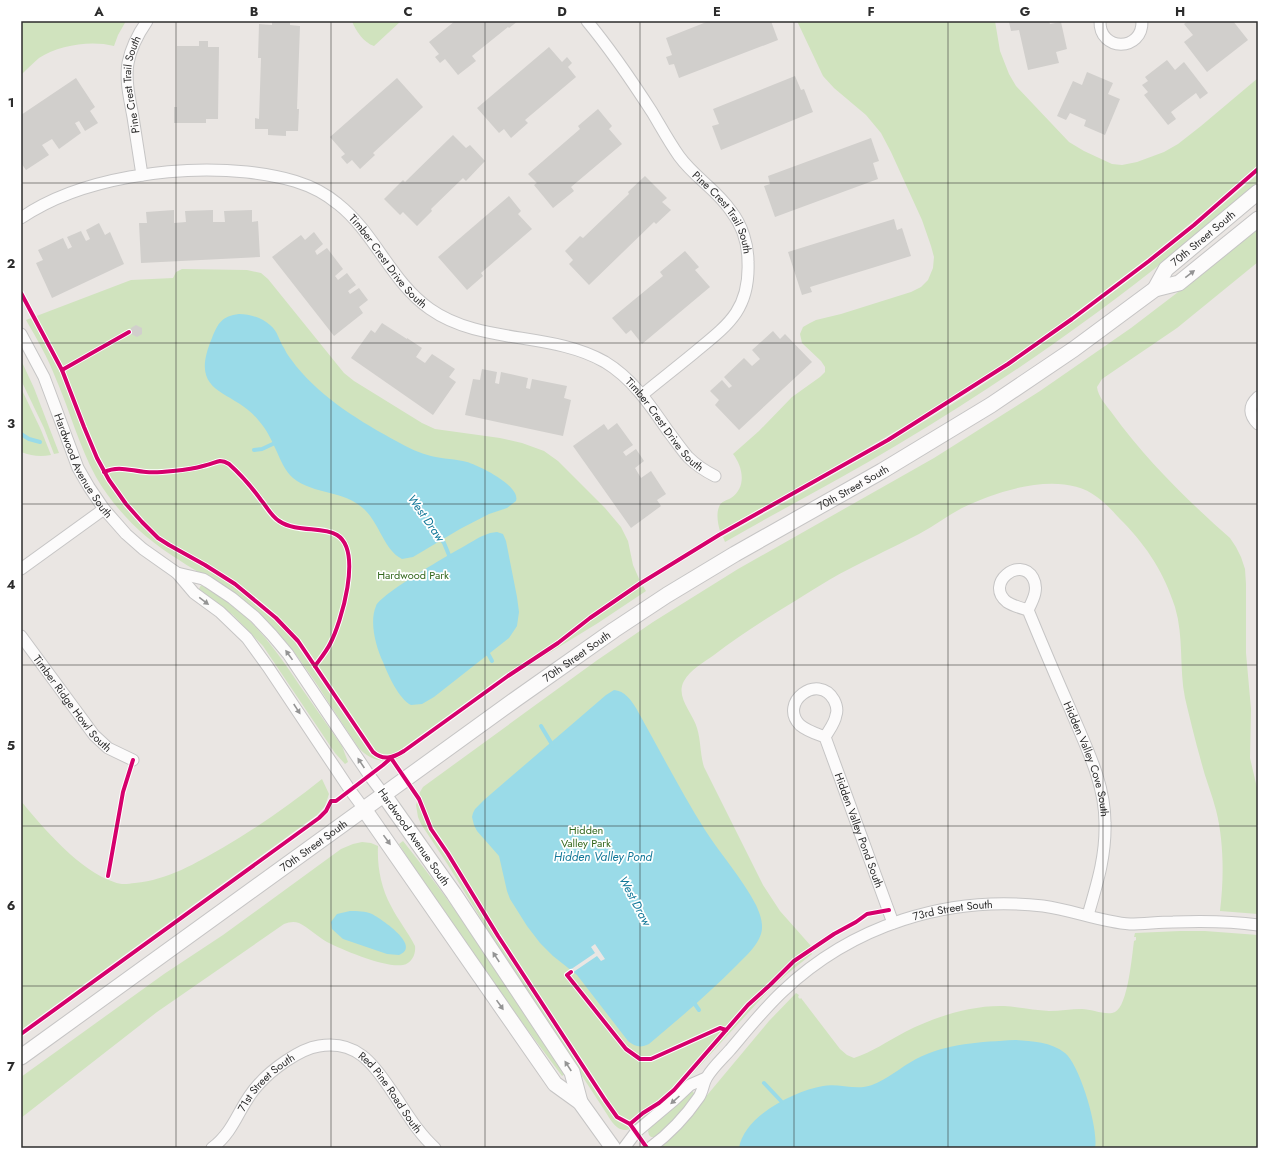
<svg xmlns="http://www.w3.org/2000/svg" width="1279" height="1169" viewBox="0 0 1279 1169" font-family="Jost,sans-serif">
<rect width="100%" height="100%" fill="#eae6e3"/>
<g fill="#d0e3be">
<path d="M21,21H126L118,35L114,46C91,40 59,45 39,58C33,63 27,69 21,75Z"/>
<path d="M352,21H401L374,46C364,43 355,30 352,21Z"/>
<path d="M797,21H995L1000,51L1009,74L1016,86L1069,142L1084,151L1112,164L1122,165L1137,162L1164,152L1178,144L1201,126L1258,78V165C1162,251 1059,330 950,398C875,445 797,488 720,531C718,524 716,514 719,507C721,501 726,501 731,498C747,487 743,467 733,454L759,431L792,397L820,377L825,372V367L821,361L802,343L800,334L803,327L810,323L816,320L841,314L911,292L921,287L928,280L933,268L934,257L931,246L922,220L891,152L881,133L866,115L834,88L823,76Z"/>
<path d="M1258,174V182C1147,281 1025,369 897,445C841,479 782,509 725,542L723,537C808,489 894,442 976,389C1075,324 1169,252 1258,174Z"/>
<path d="M1258,228V262L1177,328L1102,379L1097,387C1098,397 1107,406 1112,413C1146,460 1187,500 1230,538L1236,547L1241,557L1245,569L1246,584V653L1251,709L1250,758L1258,792V914L1220,911C1224,878 1224,842 1216,810C1212,794 1205,778 1201,761C1195,740 1190,719 1185,698C1179,668 1184,637 1175,607C1164,573 1148,548 1123,522C1115,514 1107,504 1097,497C1062,470 998,490 962,508C947,516 934,526 919,534C889,550 858,563 829,580C790,604 751,627 714,655C704,662 690,670 684,681C675,697 693,713 697,728C701,741 700,754 704,767L763,885L780,911L811,946L808,948L812,954L787,974L768,991L674,1094L630,1129C616,1134 610,1118 603,1108L503,955L448,865L421,824L418,817L416,805L420,792L423,787L596,661L653,622L738,569L934,458L1040,391L1131,328L1207,270Z"/>
<path d="M182,269L247,270L261,273L268,279L344,373L354,381L422,423L435,429L500,438L522,443L544,451L558,461L605,508L621,527L628,541L633,565L640,581L637,583L640,588L643,586L646,591L598,623L518,672L399,758C383,764 369,760 358,747C345,727 331,707 318,686C299,658 279,629 252,608C211,575 160,556 125,516C114,504 104,491 96,477C79,446 70,411 56,379C48,358 37,339 26,320L131,280L173,278L176,272Z"/>
<polygon points="21,360 34,388 59,453 54,454 44,428 21,380"/>
<path d="M21,388L41,430L51,455C40,457 32,456 21,452Z"/>
<path d="M201,585C246,608 273,645 300,686C314,706 328,726 342,746L348,762L345,764L335,753L263,646L233,615L199,589Z"/>
<path d="M322,779L329,794L325,806L317,815L21,1030V801C43,828 80,871 114,882C121,885 127,884 135,883C168,880 196,863 224,847C258,827 291,804 322,779Z"/>
<path d="M403,841C462,915 513,995 565,1074L562,1076L503,997L414,868L399,844Z"/>
<path d="M362,842L371,843L378,846C377,866 381,888 391,906C398,920 408,932 415,946C416,954 412,963 403,965C385,968 343,950 327,942C317,936 309,928 299,923C294,921 289,922 284,924L157,1012L21,1118V1077L164,974L223,935L341,849L353,844Z"/>
<path d="M1180,931H1205L1258,935V1148H659L670,1139L683,1124L769,1021L796,993L799,995L798,997L800,999L801,998L840,1049L847,1055L854,1058C872,1052 888,1041 905,1032C934,1017 971,1005 1004,1006C1019,1007 1034,1010 1049,1011C1060,1011 1071,1009 1082,1009C1091,1009 1107,1016 1115,1012C1128,1006 1132,955 1134,941L1136,940V937H1134L1135,933Z"/>
<polygon points="692,1091 695,1094 669,1125 655,1137 651,1137 649,1135 648,1131 651,1127"/>
</g>
<g fill="#9adbe8">
<path d="M239,314C250,314 262,318 270,325C278,331 279,341 284,348C287,355 292,360 296,366C323,399 361,422 398,442C408,448 420,453 431,456C443,459 456,459 467,462C480,466 521,486 516,501L507,508L489,514L460,529L413,557L402,559C384,550 380,524 364,509C344,490 314,495 293,478C285,471 281,461 277,452C272,441 267,430 259,421C233,388 187,397 212,338C218,323 222,316 239,314Z"/>
<path d="M497,532L503,534L506,541L517,597L519,612L517,626L509,638L434,697L422,704L411,705C399,699 388,675 383,662C376,647 369,622 376,606C382,592 463,547 480,537L490,533Z"/>
<path d="M614,690C625,691 631,700 636,708C659,749 680,790 705,830C721,855 742,878 756,905C760,914 764,924 761,934C757,946 746,956 737,965C709,993 679,1019 649,1044C641,1048 635,1047 628,1041L577,975L553,956L540,943L527,926L510,899L507,891L499,856L477,831L474,825L472,817L473,813L475,809L484,800L606,695Z"/>
<path d="M350,911C358,911 365,911 372,914C381,919 422,946 399,955L387,954L343,939L332,929L331,922L337,914Z"/>
<path d="M1015,1040C1031,1041 1051,1042 1065,1053C1080,1065 1099,1130 1095,1148H739C744,1116 794,1091 823,1086C839,1083 856,1091 872,1085C888,1079 901,1067 916,1059C947,1043 981,1042 1015,1040Z"/>
</g>
<polygon fill="#eae6e3" points="595,944 605,959 601,961 597,956 572,973 570,970 595,953 591,947"/>
<g fill="none" stroke-linecap="round" stroke-linejoin="round">
<g stroke="#9adbe8" stroke-width="4">
<polyline points="21,434 29,439 40,442"/>
<polyline points="254,450 262,449 277,442"/>
<polyline points="439,536 444,543 451,560"/>
<polyline points="486,650 492,661"/>
<polyline points="541,726 553,746"/>
<polyline points="692,1000 699,1010"/>
<polyline points="764,1083 781,1101"/>
</g>
</g>
<g fill="#d1cfcc">
<polygon points="272,21 290,21 290,25 300,26 297,109 299,109 298,131 286,131 286,136 268,135 268,129 255,129 255,118 259,119 261,58 258,58 259,24 272,25"/>
<polygon points="455,21 518,21 509,28 508,27 472,56 476,61 458,75 445,59 440,63 435,57 439,54 429,42"/>
<polygon points="709,21 771,21 778,40 679,78 674,64 669,65 666,57 672,55 666,38"/>
<polygon points="1015,21 1049,21 1050,24 1061,22 1067,49 1056,52 1059,63 1028,70 1019,30 1011,31 1009,22"/>
<polygon points="1188,21 1233,21 1248,40 1207,72 1184,42 1193,35 1184,24"/>
<polygon points="199,41 208,41 208,47 219,47 218,119 206,119 206,123 174,123 174,107 177,107 177,46 199,46"/>
<polygon points="549,47 562,62 567,57 572,63 568,67 576,77 525,120 528,123 511,138 504,129 499,133 477,108"/>
<polygon points="1167,60 1175,70 1184,62 1208,93 1200,99 1196,93 1171,112 1176,119 1168,125 1144,95 1148,92 1142,85 1148,81 1145,77"/>
<polygon points="1087,72 1113,83 1108,94 1120,99 1105,135 1084,126 1086,120 1070,113 1066,120 1057,116 1073,81 1082,85"/>
<polygon points="795,76 801,90 804,89 813,112 721,150 712,126 719,124 713,109"/>
<polygon points="76,78 95,107 90,111 98,123 85,131 79,121 75,123 81,133 59,149 52,139 42,145 49,155 26,170 21,163 21,115"/>
<polygon points="397,78 423,107 373,153 375,155 360,169 352,160 347,164 341,157 345,154 330,137"/>
<polygon points="598,109 612,126 609,129 622,144 571,187 574,191 553,208 534,185 537,183 528,174 580,129 578,126"/>
<polygon points="453,135 466,148 470,145 485,161 466,181 463,178 431,209 432,211 417,226 403,212 400,215 384,199 403,180 405,182"/>
<polygon points="871,138 879,161 873,163 878,179 775,217 764,186 770,184 768,176"/>
<polygon points="645,176 667,198 662,202 671,210 656,224 654,222 589,285 569,264 573,260 565,251 580,236 583,238 629,194 628,192"/>
<polygon points="509,196 521,211 518,214 532,229 481,273 483,276 467,290 438,257"/>
<polygon points="174,210 174,223 186,222 185,211 213,210 213,222 225,222 224,211 252,210 252,222 258,221 260,257 141,263 139,223 147,223 146,212"/>
<polygon points="894,219 897,230 902,228 911,256 810,287 812,292 802,295 788,252"/>
<polygon points="99,223 105,235 110,232 124,264 52,298 36,263 43,260 38,250 63,238 68,249 72,247 67,237 81,231 86,241 90,239 86,230"/>
<polygon points="314,232 323,244 315,251 317,255 327,248 343,269 335,276 338,280 347,273 356,285 348,291 350,294 359,288 368,300 359,307 363,313 334,336 272,257 301,235 305,240"/>
<polygon points="685,251 699,267 695,270 710,287 642,344 631,330 626,334 612,318 663,276 660,272"/>
<polygon points="382,323 407,339 407,338 422,348 416,357 425,363 432,354 455,369 449,377 456,382 433,415 351,358 371,330 375,333"/>
<polygon points="136,325 142,328 142,334 137,337 131,334 131,328"/>
<polygon points="773,331 780,339 785,334 812,362 739,430 715,405 719,400 710,391 722,380 729,388 732,386 724,377 744,358 752,366 760,359 752,350"/>
<polygon points="482,369 497,372 495,383 499,384 501,372 528,378 526,388 530,389 532,379 567,386 564,398 571,400 563,436 465,415 473,379 480,380"/>
<polygon points="617,423 633,445 623,452 626,456 636,449 644,461 635,468 641,478 651,471 666,494 657,500 661,506 631,528 573,446 604,424 608,430"/>
</g>
<g fill="none" stroke-linecap="round" stroke-linejoin="round">
<defs>
<g id="street">
<path id="s1" d="M587,21C611,50 632,81 652,112C661,127 669,142 679,156C694,177 717,190 731,211C742,225 748,244 748,262C750,310 728,325 694,353C677,367 659,381 642,395"/>
<path d="M1100,21C1099,52 1143,52 1142,21"/>
<path id="s2" d="M142,175C139,156 136,137 133,117C130,100 125,81 128,63C131,47 138,34 147,21"/>
<path id="s3" d="M21,218C81,177 176,165 247,172C280,176 312,182 338,204C375,233 391,282 430,309C481,345 551,331 605,362C633,379 650,405 668,431C675,440 681,449 688,457C696,465 705,471 715,476"/>
<path id="s4" d="M21,334L44,377L78,468L89,487L104,509L126,534L143,549L177,573L194,593L220,612L247,638L268,667L350,790L364,809"/>
<path d="M1258,397C1248,406 1249,415 1258,424"/>
<polyline points="21,569 104,509"/>
<polyline points="177,573 203,579 208,582 232,598 255,617 272,635 288,654 369,775 384,795"/>
<path id="s5" d="M1028,610C1021,608 1013,606 1007,602C984,584 1020,555 1033,578C1039,589 1033,600 1028,610C1042,644 1056,677 1071,711C1086,747 1105,783 1105,823C1106,856 1097,884 1088,915"/>
<path id="s6" d="M21,636L94,735L108,748L133,760"/>
<path id="s7" d="M825,737C817,734 807,731 800,725C778,703 818,672 834,700C836,704 838,710 836,715C835,723 829,730 825,737L893,923"/>
<path id="s8" d="M212,1148C236,1130 239,1105 258,1085C271,1070 299,1049 319,1046C356,1040 373,1063 391,1090C405,1110 417,1132 435,1148"/>
<polyline points="624,1148 636,1132 674,1100 690,1085 706,1078"/>
<path id="s9" d="M650,1148C669,1134 686,1116 699,1097C703,1091 703,1083 707,1077C713,1067 722,1059 730,1050C747,1030 763,1010 782,992C852,925 948,895 1043,906C1073,910 1101,922 1130,924C1144,924 1159,922 1173,922C1201,921 1230,921 1258,925"/>
</g>
<g id="secondary">
<path id="s10" d="M1155,289L1166,269L1258,192"/>
<polyline points="384,795 454,894 572,1072 580,1102"/>
<polyline points="364,809 555,1084 580,1102 613,1148"/>
<path id="s11" d="M21,1057L516,699L614,630L667,595L735,554L882,471L991,405L1074,349L1155,289L1179,283L1258,219"/>
</g>
</defs>
<use href="#street" stroke="#c6c5c5" stroke-width="13"/>
<use href="#secondary" stroke="#c6c5c5" stroke-width="17"/>
<use href="#street" stroke="#fcfbfb" stroke-width="11"/>
<use href="#secondary" stroke="#fcfbfb" stroke-width="15"/>
<defs>
<g id="cycleway">
<path d="M21,293L62,370L84,427L97,458L109,480L126,504L142,522L158,538L169,545L205,565L235,584L276,618L298,641L373,752C383,761 393,758 404,751L508,676L558,643L590,618L641,583L719,535L888,440L1008,364L1072,319L1149,261L1194,225L1258,169"/>
<polyline points="62,370 129,332"/>
<path d="M104,472C119,465 131,471 146,472C155,473 164,472 173,471C183,470 193,469 203,466C209,465 215,462 220,461C224,461 226,462 229,464C239,473 253,489 261,500C267,507 271,516 279,521C297,533 322,526 337,535C363,551 341,623 330,644C326,652 320,659 315,666"/>
<polyline points="391,758 419,799 431,829 448,854 498,936 605,1100 617,1117 630,1124 647,1148"/>
<polyline points="108,876 123,792 133,760"/>
<polyline points="571,972 567,975 626,1049 640,1059 651,1059 720,1028 726,1030"/>
<polyline points="21,1034 319,818 326,811 331,801 336,801 383,765 391,758"/>
<polyline points="630,1124 643,1113 659,1103 674,1090 748,1005 770,985 794,961 834,934 856,922 867,914 889,910"/>
</g>
</defs>
<use href="#cycleway" stroke="#fff" stroke-width="6"/>
<use href="#cycleway" stroke="#d6006c" stroke-width="4"/>
</g>
<defs><path id="oneway-solid" d="M-6-.8H1V-3.2L6.5 0L1 3.2V.8H-6Z"/></defs>
<g fill="#949494">
<use href="#oneway-solid" transform="translate(1190 274) rotate(-38)"/>
<use href="#oneway-solid" transform="translate(204 601) rotate(37)"/>
<use href="#oneway-solid" transform="translate(289 655) rotate(-126)"/>
<use href="#oneway-solid" transform="translate(297 709) rotate(57)"/>
<use href="#oneway-solid" transform="translate(361 763) rotate(-124)"/>
<use href="#oneway-solid" transform="translate(387 840) rotate(54)"/>
<use href="#oneway-solid" transform="translate(496 957) rotate(-123)"/>
<use href="#oneway-solid" transform="translate(500 1005) rotate(55)"/>
<use href="#oneway-solid" transform="translate(568 1066) rotate(-123)"/>
<use href="#oneway-solid" transform="translate(675 1100) rotate(138)"/>
</g>
<path fill="none" stroke="#2c2c2c" stroke-width="1" stroke-opacity="0.55" d="M176,21V1148M331,21V1148M485,21V1148M640,21V1148M794,21V1148M948,21V1148M1103,21V1148M21,183H1258M21,343H1258M21,504H1258M21,665H1258M21,826H1258M21,986H1258"/>
<g text-anchor="middle" stroke-width="3.5" stroke-linejoin="round" paint-order="stroke">
<g font-size="11" fill="#2c2c2c" stroke="#fff">
<text dy="4" stroke="none"><textPath href="#s2" startOffset="92">Pine Crest Trail South</textPath></text>
<text dy="4" stroke="none"><textPath href="#s1" startOffset="236">Pine Crest Trail South</textPath></text>
<text dy="4" stroke="none"><textPath href="#s10" startOffset="71">70th Street South</textPath></text>
<text dy="4" stroke="none"><textPath href="#s3" startOffset="409">Timber Crest Drive South</textPath></text>
<text dy="4" stroke="none"><textPath href="#s3" startOffset="744">Timber Crest Drive South</textPath></text>
<text dy="4" stroke="none"><textPath href="#s4" startOffset="146">Hardwood Avenue South</textPath></text>
<text dy="4" stroke="none"><textPath href="#s11" startOffset="1009">70th Street South</textPath></text>
<text dy="4" stroke="none"><textPath href="#s11" startOffset="685">70th Street South</textPath></text>
<text dy="4" stroke="none"><textPath href="#s6" startOffset="85">Timber Ridge Howl South</textPath></text>
<text dy="4" stroke="none"><textPath href="#s5" startOffset="280">Hidden Valley Cove South</textPath></text>
<text dy="4" stroke="none"><textPath href="#s7" startOffset="240">Hidden Valley Pond South</textPath></text>
<text transform="translate(414 837) rotate(55)" y="4">Hardwood Avenue South</text>
<text dy="4" stroke="none"><textPath href="#s11" startOffset="361">70th Street South</textPath></text>
<text dy="4" stroke="none"><textPath href="#s9" startOffset="399">73rd Street South</textPath></text>
<text dy="4" stroke="none"><textPath href="#s8" startOffset="86">71st Street South</textPath></text>
<text dy="4" stroke="none"><textPath href="#s8" startOffset="244">Red Pine Road South</textPath></text>
</g>
<g font-size="11" fill="#34681e" stroke="#fff">
<text x="413" y="579">Hardwood Park</text>
<text x="586" y="834">Hidden<tspan x="586" dy="13">Valley Park</tspan></text>
</g>
<g font-size="12" font-style="italic" fill="#137899" stroke="#fff">
<text transform="translate(426 518) rotate(55)" y="4">West Draw</text>
<text x="603" y="861">Hidden Valley Pond</text>
<text transform="translate(635 901) rotate(62)" y="4">West Draw</text>
</g>
</g>
<rect width="1279" height="1169" fill="none" stroke="#ffffff" stroke-width="44"/>
<rect x="22" y="22" width="1235" height="1125" fill="none" stroke="#2c2c2c" stroke-width="1.5"/>
<g font-size="13" text-anchor="middle" font-weight="bold" fill="#2c2c2c">
<text x="99" y="16">A</text>
<text x="254" y="16">B</text>
<text x="408" y="16">C</text>
<text x="562" y="16">D</text>
<text x="717" y="16">E</text>
<text x="871" y="16">F</text>
<text x="1025" y="16">G</text>
<text x="1180" y="16">H</text>
<text x="11" y="107">1</text>
<text x="11" y="268">2</text>
<text x="11" y="428">3</text>
<text x="11" y="589">4</text>
<text x="11" y="750">5</text>
<text x="11" y="910">6</text>
<text x="11" y="1071">7</text>
</g>
</svg>
